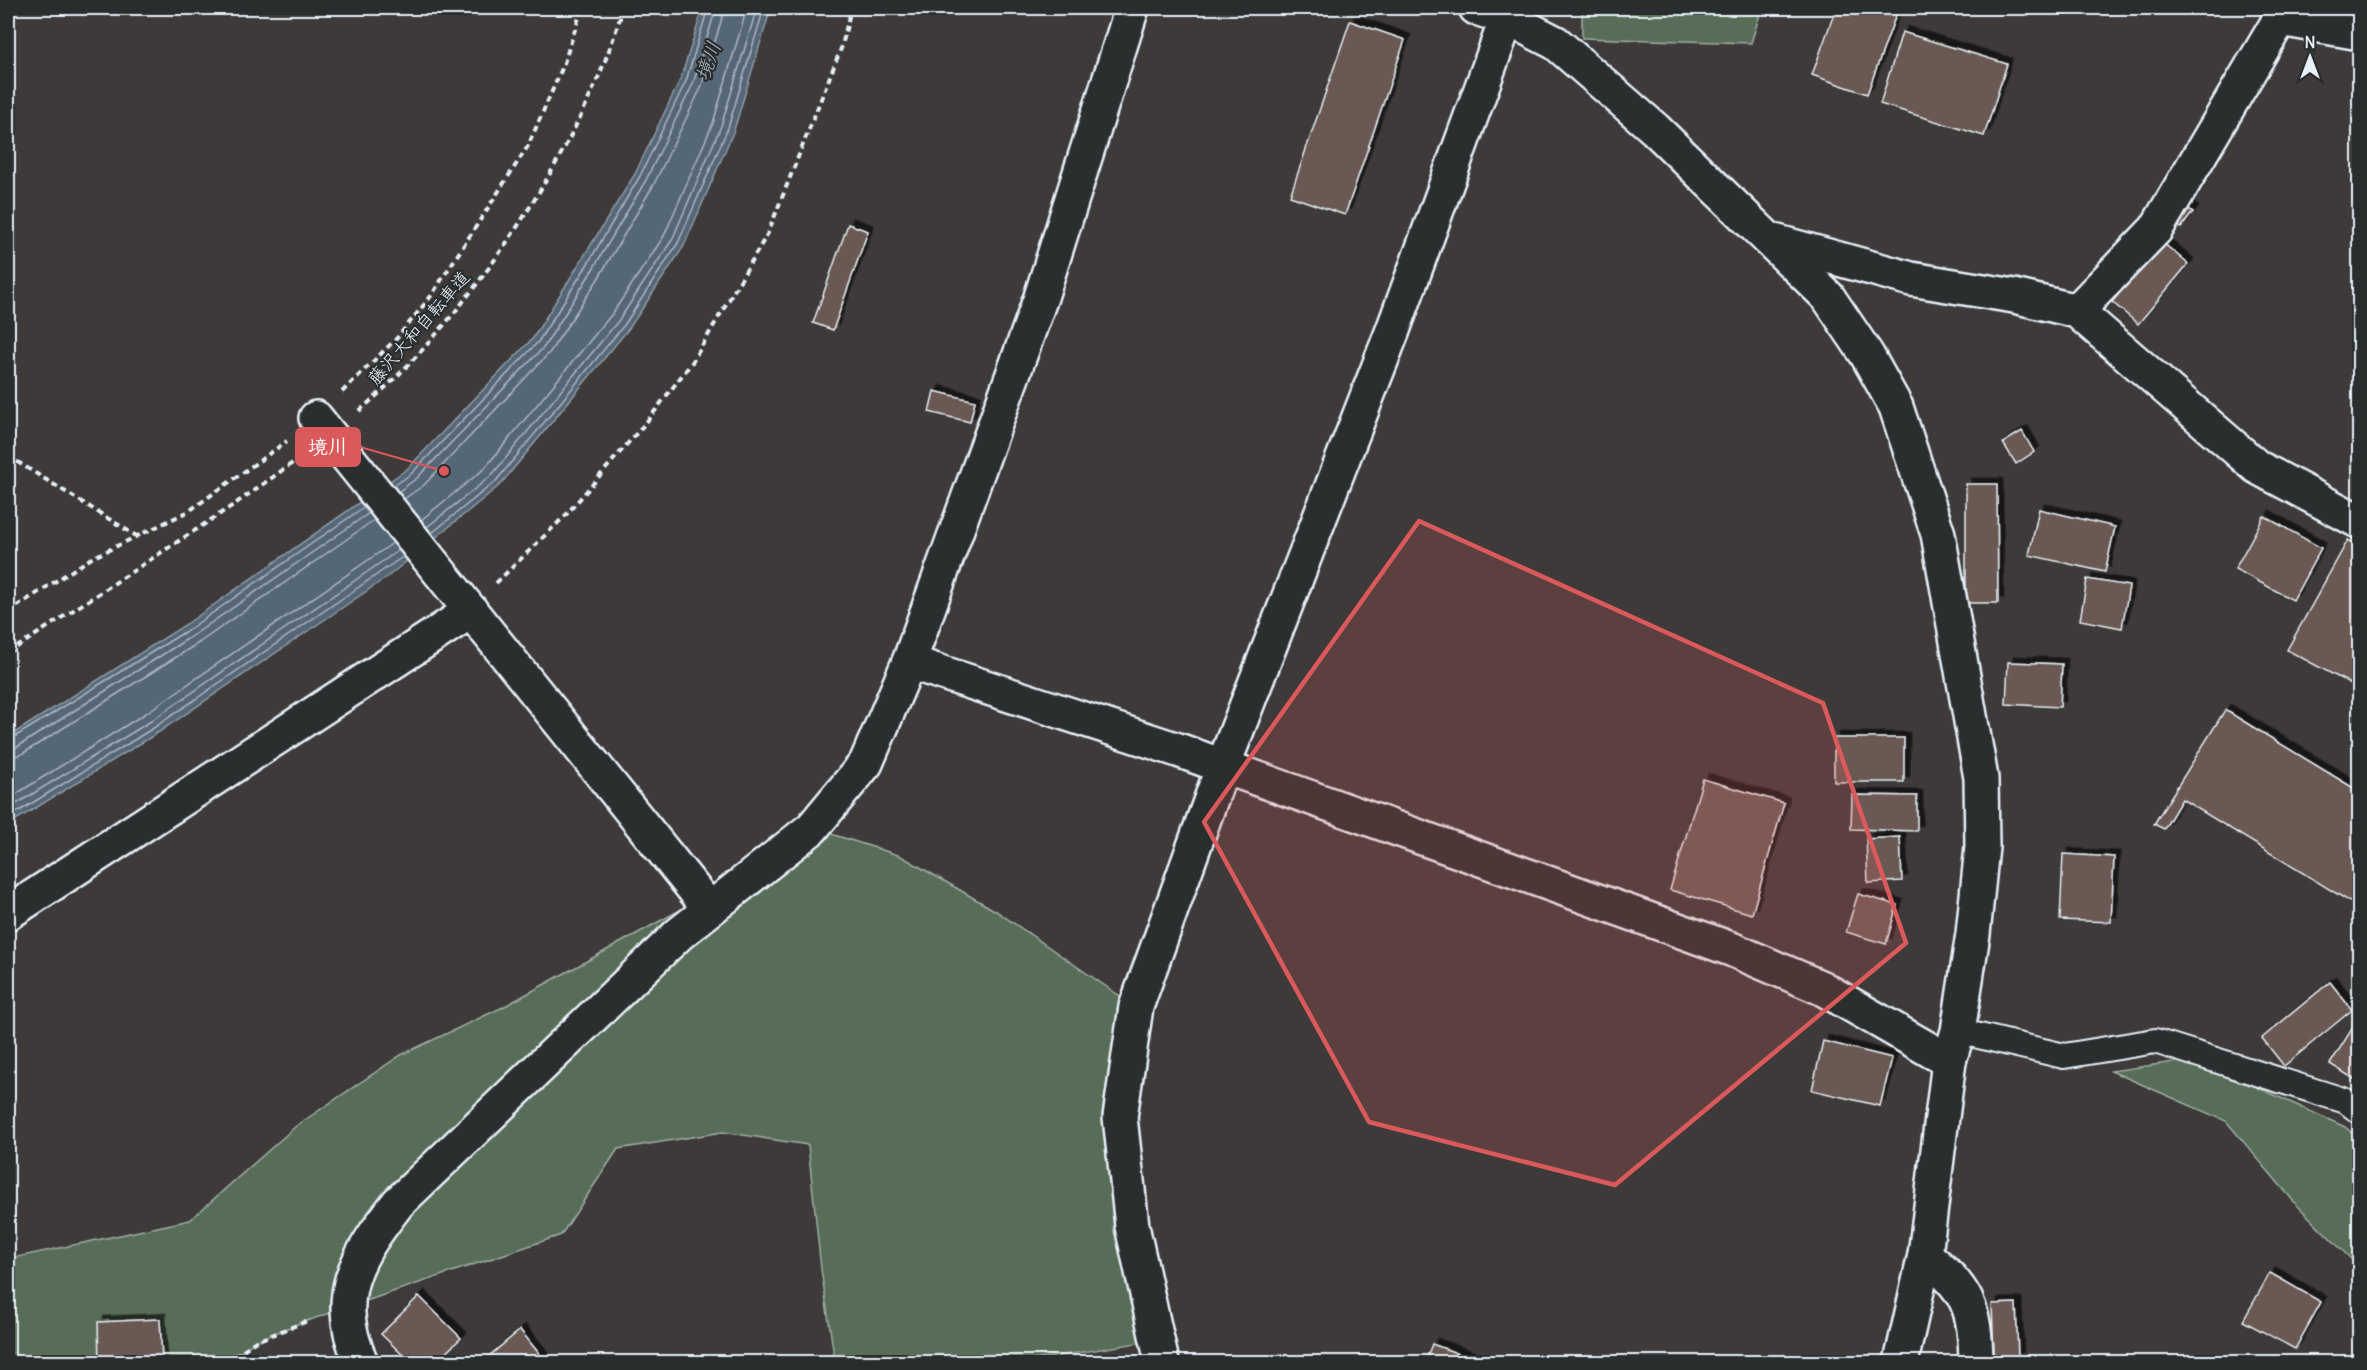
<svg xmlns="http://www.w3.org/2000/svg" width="2367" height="1370" viewBox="0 0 2367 1370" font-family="Delius,'Klee One',sans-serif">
<defs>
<filter id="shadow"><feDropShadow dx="5.5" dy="-5.5" stdDeviation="0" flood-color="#0009"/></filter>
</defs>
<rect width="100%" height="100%" fill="#3d3a39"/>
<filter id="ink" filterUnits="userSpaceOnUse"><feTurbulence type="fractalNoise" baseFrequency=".0167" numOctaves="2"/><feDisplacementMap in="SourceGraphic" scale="12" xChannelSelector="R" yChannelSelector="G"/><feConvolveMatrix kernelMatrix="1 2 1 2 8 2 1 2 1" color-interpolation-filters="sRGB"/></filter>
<g filter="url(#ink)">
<g fill="#596d58" stroke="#a0afa8" stroke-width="1.5">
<polygon points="1582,8 1762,8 1751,43 1582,38"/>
<polygon points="812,828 901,856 996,911 1136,1007 1120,1117 1156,1340 1022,1362 835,1362 821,1269 808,1145 723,1132 618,1149 561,1235 295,1325 256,1341 226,1362 8,1362 8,1259 190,1220 296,1126 401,1055 503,1007 764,864"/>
<polygon points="2195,1059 2345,1127 2359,1139 2359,1267 2295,1203 2226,1121 2111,1071"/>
</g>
<polygon fill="#546676" stroke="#8f9eaa" stroke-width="1.5" points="703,8 771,8 734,130 684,246 630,327 500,485 386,578 159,732 8,825 8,737 188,623 407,469 533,338 635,174 681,78"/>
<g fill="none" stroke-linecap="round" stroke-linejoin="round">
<g stroke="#adb9c4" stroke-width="1.5">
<polyline points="394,486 412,473 538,342 584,270 640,176 686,81 708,8"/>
<polyline points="398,492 417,478 544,347 590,274 646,180 693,84 716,8"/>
<polyline points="404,499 424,485 550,352 598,279 654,184 701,88 725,8"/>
<polyline points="421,520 484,469 612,314 664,236 713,123 747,8"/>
<polyline points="427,527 491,476 619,320 672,240 721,126 757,8"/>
<polyline points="432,533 496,481 625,324 678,243 728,128 764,8"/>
<polyline points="8,741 191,628 364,507"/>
<polyline points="8,749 17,747 195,634 369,513"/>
<polyline points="8,758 22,754 200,642 374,520"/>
<polyline points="8,799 146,713 393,543"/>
<polyline points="8,809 151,721 399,550"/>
<polyline points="8,818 155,727 404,556"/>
</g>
</g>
<g fill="#6a5953" stroke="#e8f1f8" stroke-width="1.5" filter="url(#shadow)">
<polygon points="1836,8 1883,8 1897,12 1867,94 1812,75"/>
<polygon points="1350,21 1405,40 1345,215 1290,196"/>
<polygon points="1902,32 2007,64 1984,136 1880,104"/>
<polygon points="2183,205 2193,212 2181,228 2171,222"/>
<polygon points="848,224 868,231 833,330 813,323"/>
<polygon points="2162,242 2188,264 2138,324 2112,302"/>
<polygon points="934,391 975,401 970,422 929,412"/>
<polygon points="2022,431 2034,452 2016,464 2003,443"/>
<polygon points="1966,484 1997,484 1998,603 1966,603"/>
<polygon points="2039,509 2115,527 2105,572 2029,555"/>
<polygon points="2264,516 2321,548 2293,600 2235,569"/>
<polygon points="2348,540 2360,547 2360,689 2287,650"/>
<polygon points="2087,579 2129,586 2122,628 2080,620"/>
<polygon points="2008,662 2062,664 2060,707 2006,704"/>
<polygon points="2225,710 2360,792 2360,908 2182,799 2164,829 2154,824"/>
<rect x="1834" y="738" width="70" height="44"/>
<polygon points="1703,779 1784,803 1752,914 1670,890"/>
<polygon points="1852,795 1917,796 1917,831 1851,829"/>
<polygon points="1900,837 1902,881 1868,883 1866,839"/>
<polygon points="2063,854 2114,857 2111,922 2060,920"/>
<polygon points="1858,894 1897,905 1886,944 1846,932"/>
<polygon points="2330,982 2352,1010 2284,1066 2262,1038"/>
<polygon points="2360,1016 2360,1081 2359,1082 2330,1064"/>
<polygon points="1823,1041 1892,1058 1880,1106 1812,1090"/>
<polygon points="2270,1273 2321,1302 2295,1349 2243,1321"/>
<polygon points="419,1296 461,1338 436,1362 410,1362 381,1334"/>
<polygon points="2016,1303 2018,1357 1994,1358 1992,1304"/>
<polygon points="160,1319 162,1362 99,1362 98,1322"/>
<polygon points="520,1330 546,1362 482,1362"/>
<polygon points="1432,1344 1481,1362 1425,1362"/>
</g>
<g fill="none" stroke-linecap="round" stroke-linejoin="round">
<defs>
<polyline id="service" points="1958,1031 2064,1056 2155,1041 2346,1101 2360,1112"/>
<g id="minor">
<polyline points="1476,8 1507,18 1556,43 1655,129 1828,297 1867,355 1896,407 1938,534 1981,778 1982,847 1973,934 1958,1031 1949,1061 1925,1255 1901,1362"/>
<polyline points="1774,241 1911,279 2014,296 2077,311 2257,467 2360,522"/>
<polyline points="2077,311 2156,229 2280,19 2360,33"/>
<polyline points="316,418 709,908"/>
<polyline points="909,662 1178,750 1731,949 1822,988 1949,1061"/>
<polyline points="8,913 471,611"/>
<path d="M1925,1255C1968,1290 1975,1307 1976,1362"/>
<path d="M361,1362C331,1296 356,1257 398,1203L679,934L812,828L866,763L909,662L1041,297L1132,8"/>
<polyline points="1162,1362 1132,1226 1120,1117 1136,1007 1223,766 1393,330 1507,18"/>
</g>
</defs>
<use href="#service" stroke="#e8f1f8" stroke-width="28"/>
<use href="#minor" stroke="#e8f1f8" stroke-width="38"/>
<g stroke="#e8f1f8" stroke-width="4" stroke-dasharray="6 4.5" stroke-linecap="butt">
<polyline points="342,392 397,338 431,296 528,146 563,66 582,8"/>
<path d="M359,411C468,320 584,145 623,8"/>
<polyline points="8,456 138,537"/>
<polyline points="496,583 565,516 648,420 693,361 768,233 842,46 851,8"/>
<polyline points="8,612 90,559 189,511 287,441"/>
<polyline points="8,653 232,506 301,457"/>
<polyline points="226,1362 256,1341 310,1320"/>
</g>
<use href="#service" stroke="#2a2d2e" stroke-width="24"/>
<use href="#minor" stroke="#2a2d2e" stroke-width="33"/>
</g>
</g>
<path fill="#da5a5c" fill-opacity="0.2" stroke="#da5a5c" stroke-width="4.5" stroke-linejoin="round" d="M1419,521L1823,703L1906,943L1615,1185L1369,1122L1204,822Z"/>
<g text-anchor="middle" stroke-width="4.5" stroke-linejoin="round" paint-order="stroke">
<g font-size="18" fill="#e8f1f8" stroke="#2a2d2e">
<text transform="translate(419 328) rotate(-49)" y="6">藤沢大和自転車道</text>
</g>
<g font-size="20" font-style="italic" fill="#adb9c4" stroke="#2a2d2e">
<text transform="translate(708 61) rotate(-70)" y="7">境川</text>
</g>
</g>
<path fill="none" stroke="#da5a5c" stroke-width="2" d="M444 471L360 447"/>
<circle fill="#da5a5c" stroke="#2a2d2e" stroke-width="2" cx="444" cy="471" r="6"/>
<rect fill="#da5a5c" stroke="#da5a5c" stroke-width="2" x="296" y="428" width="64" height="38" rx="6"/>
<g font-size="20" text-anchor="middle" font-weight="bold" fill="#fff">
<text x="328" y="454">境川</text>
</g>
<rect width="2367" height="1370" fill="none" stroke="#2a2d2e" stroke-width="30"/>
<rect x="15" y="15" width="2337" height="1340" fill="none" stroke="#e8f1f8" stroke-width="2" filter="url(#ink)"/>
<g transform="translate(2310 57)" stroke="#2a2d2e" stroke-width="4.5" paint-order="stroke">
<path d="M0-4.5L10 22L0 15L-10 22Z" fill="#e8f1f8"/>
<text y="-9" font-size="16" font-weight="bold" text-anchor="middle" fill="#e8f1f8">N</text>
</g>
</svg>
